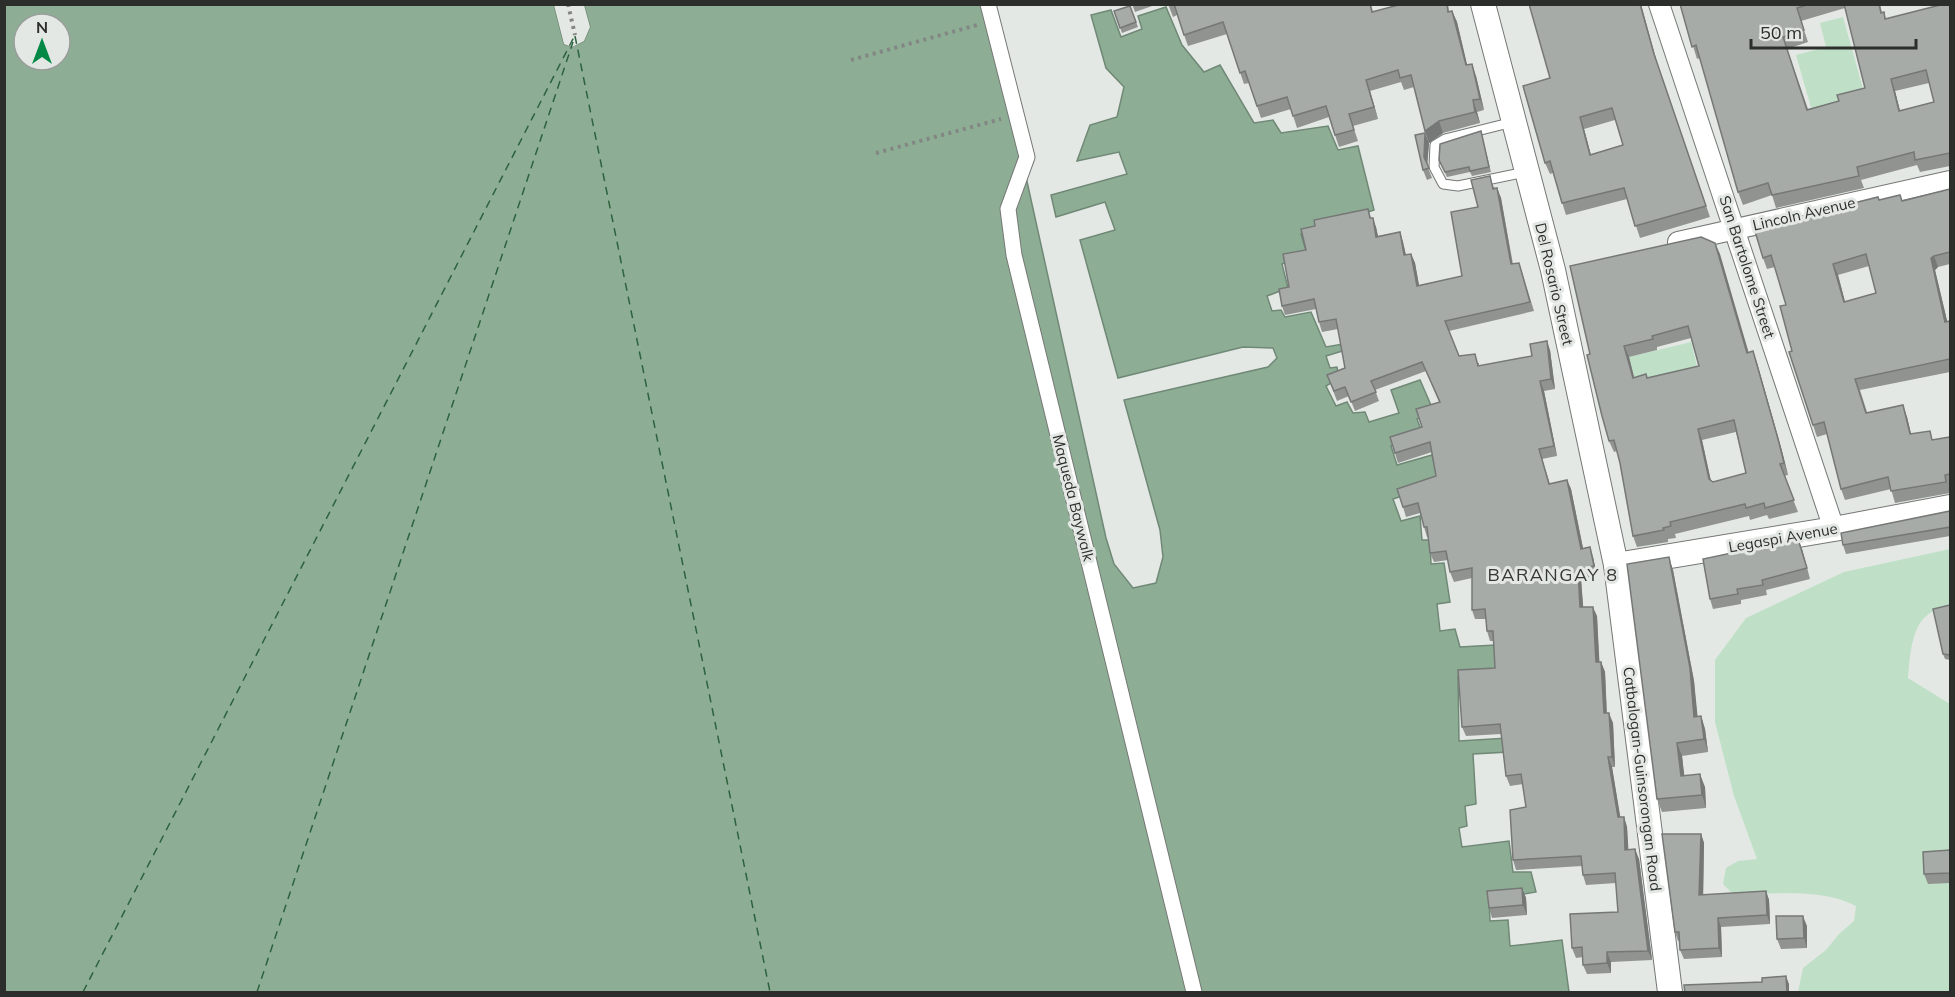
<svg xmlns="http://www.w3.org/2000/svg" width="1955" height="997" viewBox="0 0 1955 997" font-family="Mulish,sans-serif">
<rect width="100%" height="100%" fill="#e4e8e5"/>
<g fill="#bfe0c7">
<polygon points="1843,17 1865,96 1812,111 1796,55 1826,47 1820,23"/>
<polygon points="1691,342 1699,374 1637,389 1629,357"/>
<path d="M1950,549V606C1912,610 1911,646 1908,678L1950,704V992H1798L1803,968L1826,950L1839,934L1854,921L1856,906C1820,887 1773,895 1733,894L1723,884L1726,868L1738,861L1757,859L1734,796L1715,722V660L1746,618L1844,572Z"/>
</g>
<path fill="#8dae95" stroke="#708876" stroke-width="1.5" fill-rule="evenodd" d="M5,5H554L564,44L572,47L584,41L590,27L584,5H981L1018,141L1106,538L1114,564L1133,588L1156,583L1163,557L1160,530L1124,400L1268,367L1277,358L1273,348L1243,347L1118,378L1080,240L1115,230L1105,202L1056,217L1051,195L1127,174L1119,152L1077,161L1090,125L1117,117L1124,87L1106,68L1091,15L1111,10L1121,37L1142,29L1138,16L1166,7L1182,45L1204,72L1220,65L1254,123L1273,120L1281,133L1328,126L1338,150L1358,146L1374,210L1301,234L1307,254L1282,264L1288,288L1267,296L1272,311L1281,310L1285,317L1311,312L1326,347L1360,341L1362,345L1326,356L1330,368L1337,367L1339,378L1326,386L1336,406L1347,402L1353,413L1365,412L1369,422L1399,413L1391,390L1420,380L1434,412L1417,419L1423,435L1391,446L1397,465L1432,455L1441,483L1393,499L1401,521L1420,516L1422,540H1430L1431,564L1444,563L1450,602L1437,604L1440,631L1455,629L1460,647L1495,645L1497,675L1458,677L1459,741L1508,738L1509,752L1473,754L1476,804L1465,806L1467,826L1459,828L1462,847L1509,841L1513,872H1531L1536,892L1489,900L1490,921L1508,920L1510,946L1562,940L1569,992H5ZM24,24H60V60H24Z"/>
<polygon fill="#e4e8e5" points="557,4 567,42 572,44 582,39 587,27 581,5 584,5 590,27 584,41 572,47 564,44 554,5"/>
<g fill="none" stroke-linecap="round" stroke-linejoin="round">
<g stroke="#2d623e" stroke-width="1.5" stroke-dasharray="8 6" stroke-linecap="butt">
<polyline points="575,36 770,992"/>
<polyline points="83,992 575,35"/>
<polyline points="257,992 573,42"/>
</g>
<defs>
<polyline id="service" points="1513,122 1445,139 1435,145 1434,167 1443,184 1458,186 1526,172"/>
<polyline id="pedestrian" points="988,4 1027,157 1008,209 1014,255 1194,992"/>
<g id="minor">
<polyline points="1659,4 1834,529"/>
<polyline points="1678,242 1950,181"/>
</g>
<g id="tertiary">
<polyline points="1483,4 1553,270 1616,565 1670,992"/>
<polyline points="1616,565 1834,529 1950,507"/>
</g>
</defs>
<use href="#service" stroke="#757875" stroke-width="11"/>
<use href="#pedestrian" stroke="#757875" stroke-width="17"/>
<use href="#minor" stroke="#757875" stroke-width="22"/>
<use href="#tertiary" stroke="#757875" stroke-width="26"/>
<g stroke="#838684" stroke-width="4" stroke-dasharray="3 4.5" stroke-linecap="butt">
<polyline points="568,4 575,35"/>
<polyline points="851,60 977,25"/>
<polyline points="876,153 1001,119"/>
</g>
<use href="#service" stroke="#fff" stroke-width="9"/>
<use href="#pedestrian" stroke="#fff" stroke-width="15"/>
<use href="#minor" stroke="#fff" stroke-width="20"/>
<use href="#tertiary" stroke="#fff" stroke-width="24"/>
</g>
<g fill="#909390" fill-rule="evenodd">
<polygon points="1132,4 1158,4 1135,12"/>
<polygon points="1168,4 1371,4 1373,12 1402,4 1448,4 1449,11 1452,11 1457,22 1467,65 1476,76 1484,110 1477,112 1480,123 1443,133 1429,143 1425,131 1414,87 1404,90 1401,82 1370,91 1378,119 1353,126 1358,141 1339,147 1329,117 1297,128 1291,109 1261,118 1249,83 1244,84 1227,34 1188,46 1177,15 1173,17"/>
<path d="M1680,4H1880L1882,13L1884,12L1886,19L1950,4V166L1920,172L1917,165L1861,180L1864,188L1776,208L1772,195L1743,205L1738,192L1700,58L1697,59ZM1845,8L1865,88L1839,101L1808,109L1787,49L1808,42L1801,21ZM1929,83L1934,102L1900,111L1895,91Z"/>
<polygon points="1130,6 1138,27 1122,33 1114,11"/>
<path d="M1658,66L1710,217L1640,238L1627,199L1566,215L1553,173L1550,174L1545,163L1523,86ZM1615,120L1623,145L1591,155L1584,129Z"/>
<polygon points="1481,131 1491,172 1472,176 1470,172 1447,177 1439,160"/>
<polygon points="1425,133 1429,143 1427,165 1432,178 1427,180 1423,170"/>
<polygon points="1494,186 1495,189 1497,188 1501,198 1513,264 1522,272 1534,311 1449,331 1459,356 1479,363 1479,366 1532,356 1550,350 1555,389 1544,391 1557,456 1542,459 1550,484 1567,480 1571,489 1583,548 1593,557 1597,576 1581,579 1583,607 1597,616 1599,662 1601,662 1605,672 1607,713 1613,723 1615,767 1612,767 1620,817 1624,817 1627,827 1628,849 1639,859 1652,960 1611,962 1611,973 1587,974 1583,965 1583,957 1576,958 1572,948 1618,912 1616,883 1586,885 1583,875 1582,866 1516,870 1513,860 1526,807 1523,784 1510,786 1506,776 1501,734 1466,736 1462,727 1495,668 1494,641 1490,641 1487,631 1486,619 1475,619 1472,610 1472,578 1454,582 1450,572 1448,560 1434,562 1430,553 1428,537 1427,537 1424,527 1420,513 1406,517 1403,507 1436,476 1432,452 1398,463 1390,437 1422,427 1439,402 1426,371 1375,390 1379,401 1355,411 1349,396 1337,401 1327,375 1345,368 1338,329 1322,332 1319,322 1316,309 1285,315 1282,306 1289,287 1306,250 1315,226 1368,209 1371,218 1376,227 1378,236 1400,232 1403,242 1406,255 1411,254 1415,263 1419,286 1462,276 1478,207"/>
<path d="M1950,189V264L1938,267L1935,270L1947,321H1950V372L1860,390L1867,412L1907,417L1911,434L1933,440L1950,437V486L1949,487L1950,493L1895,503L1891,489L1845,500L1841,489L1827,434L1817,437L1813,425L1792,351L1786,305L1775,267L1767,269L1763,258L1879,200H1902ZM1869,266L1876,293L1845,302L1838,275Z"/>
<path d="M1715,243L1748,352L1757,363L1782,451L1788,475L1784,476L1798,512L1769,519L1767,515L1750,520L1749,516L1675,534L1676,538L1668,539V542L1637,547L1633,536L1620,463L1617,451L1614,452L1609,441L1590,354ZM1691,338L1699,366L1648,378L1634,377L1629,357L1657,350V347ZM1736,432L1746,473L1713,482L1711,481L1702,440Z"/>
<polygon points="1950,511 1950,536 1846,554 1843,545"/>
<polygon points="1802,549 1810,579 1766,590 1767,595 1741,600 1741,604 1713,609 1710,599"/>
<polygon points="1673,570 1694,681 1697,717 1701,716 1705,729 1708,752 1682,756 1684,776 1705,787 1706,808 1662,812 1657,799"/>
<polygon points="1950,605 1950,660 1945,659 1943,654"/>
<polygon points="1701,834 1704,843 1703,895 1766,891 1769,900 1770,924 1721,927 1722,957 1684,959 1680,950 1680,941 1678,941 1675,932"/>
<polygon points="1950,850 1950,883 1928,884 1924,874"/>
<polygon points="1522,888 1526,898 1527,915 1492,918 1489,908"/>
<polygon points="1807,926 1807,948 1781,949 1777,939"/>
</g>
<g fill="#757876">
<polygon points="1640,4 1641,4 1658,66 1710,217 1654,54"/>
<polygon points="1452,11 1457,22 1470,77 1466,65"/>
<polygon points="1472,64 1476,76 1484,110 1480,99"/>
<polygon points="1891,79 1895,91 1903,123 1899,111"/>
<polygon points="1366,80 1370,91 1378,119 1374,107"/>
<polygon points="1473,100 1477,112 1480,123 1475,112"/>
<polygon points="1580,117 1584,129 1594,167 1590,155"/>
<polygon points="1439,121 1443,133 1429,143 1425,131"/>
<polygon points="1425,133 1429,143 1427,167 1424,157"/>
<polygon points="1497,188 1501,198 1514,274 1511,264"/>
<polygon points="1373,218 1376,227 1380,246 1376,237"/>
<polygon points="1400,232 1403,242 1408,265 1404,255"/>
<polygon points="1715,243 1720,254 1752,364 1747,353"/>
<polygon points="1411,254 1415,263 1421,296 1417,286"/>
<polygon points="1934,256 1938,267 1935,270 1950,333 1945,322 1931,258"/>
<polygon points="1833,264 1838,275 1848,313 1844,302"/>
<polygon points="1547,341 1550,350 1555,389 1551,379"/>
<polygon points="1624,346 1629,357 1637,389 1633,378"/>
<polygon points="1753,351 1757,363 1782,451 1788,475 1784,463"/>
<polygon points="1540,381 1544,391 1557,456 1554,446"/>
<polygon points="1903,405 1907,417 1914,446 1910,434"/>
<polygon points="1698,429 1702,440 1713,491 1709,479"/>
<polygon points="1567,480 1571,489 1585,558 1581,549"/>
<polygon points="1798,539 1802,549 1810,579 1807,568"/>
<polygon points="1590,547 1593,557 1597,576 1594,566"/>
<polygon points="1669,557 1673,570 1694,681 1699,730 1694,717"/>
<polygon points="1578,569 1581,579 1584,617 1580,607"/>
<polygon points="1593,607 1597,616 1600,672 1596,662"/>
<polygon points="1601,662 1605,672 1607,723 1604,713"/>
<polygon points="1609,713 1613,723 1615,767 1612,757"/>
<polygon points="1701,716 1705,729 1708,752 1704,739"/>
<polygon points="1677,743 1682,756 1686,789 1681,776"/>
<polygon points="1608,757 1612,767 1622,827 1618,817"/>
<polygon points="1700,774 1705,787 1706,808 1702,795"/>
<polygon points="1624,817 1627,827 1629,859 1625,850"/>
<polygon points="1701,834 1704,843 1703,904 1699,895"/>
<polygon points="1635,849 1639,859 1652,960 1648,951"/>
<polygon points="1522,888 1526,898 1527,915 1523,905"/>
<polygon points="1766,891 1769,900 1770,924 1767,915"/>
<polygon points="1803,916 1807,926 1807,948 1804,938"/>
<polygon points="1718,918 1721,927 1722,957 1719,948"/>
<polygon points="1607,952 1611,962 1611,973 1607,963"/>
<polygon points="1786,976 1789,984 1789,993 1787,993"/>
</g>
<g fill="#a7aba8" stroke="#757876" stroke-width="1.5" fill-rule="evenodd">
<polygon points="1174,4 1370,4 1372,12 1402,4 1447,4 1448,12 1452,11 1466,65 1472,64 1480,99 1473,100 1475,112 1439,121 1425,131 1411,75 1400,78 1398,70 1366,80 1374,107 1349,114 1354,130 1335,135 1326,106 1293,116 1287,97 1257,106 1245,71 1240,73 1223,22 1184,35"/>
<path d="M1529,4H1640L1654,54L1706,206L1635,226L1624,188L1562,203L1550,161L1545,163L1523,86L1550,78ZM1612,108L1623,145L1590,155L1580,117Z"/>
<path d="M1680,4H1810L1797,8L1804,30L1783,37L1807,110L1839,101L1837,95L1865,88L1844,4H1879L1881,13L1884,12L1885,19L1944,4H1950V153L1915,160L1914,152L1857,167L1859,176L1772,195L1768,183L1738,192L1696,45L1692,47ZM1926,70L1934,102L1899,111L1891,79Z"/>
<polygon points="1130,6 1136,22 1120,28 1114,11"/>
<polygon points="1481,131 1489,167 1470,171 1469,167 1445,172 1439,160 1440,144"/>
<polygon points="1425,133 1424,157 1429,168 1423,170 1415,135"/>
<polygon points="1490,176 1493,189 1497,188 1511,264 1519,263 1530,302 1445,321 1459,356 1475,354 1478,366 1532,356 1530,344 1547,341 1551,379 1540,381 1554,446 1539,449 1549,484 1567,480 1581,549 1590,547 1594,566 1578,569 1580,607 1593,607 1596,662 1601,662 1604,713 1609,713 1612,757 1608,757 1618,817 1624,817 1625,850 1635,849 1648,951 1607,952 1607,963 1583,965 1582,947 1572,948 1570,914 1618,912 1615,873 1583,875 1581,856 1513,860 1510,810 1526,807 1521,774 1506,776 1500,724 1462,727 1458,670 1495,668 1493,631 1487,631 1485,609 1472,610 1472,568 1450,572 1446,551 1430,553 1427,527 1424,527 1418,503 1403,507 1397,489 1436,476 1430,442 1395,453 1390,437 1422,427 1416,409 1440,402 1422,362 1371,381 1376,392 1351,402 1345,387 1334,391 1327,375 1345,368 1336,319 1319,322 1314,299 1282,306 1279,289 1289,287 1283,254 1306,250 1301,229 1315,226 1314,220 1368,209 1370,218 1373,218 1376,237 1400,232 1404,255 1411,254 1417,286 1462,276 1451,212 1478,207 1471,180"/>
<path d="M1950,189V252L1934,256L1931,258L1945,322L1950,321V359L1855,379L1866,413L1903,405L1910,434L1930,431L1932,440L1950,437V474L1945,475L1946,482L1891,491L1888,477L1841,489L1824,422L1813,425L1789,352L1792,351L1780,306L1786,305L1771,255L1763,258L1754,228L1878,197L1879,200L1900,195L1902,201ZM1866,254L1876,293L1844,302L1833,264Z"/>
<path d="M1701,237L1715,243L1747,353L1753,351L1778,439L1784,463L1780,464L1794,500L1765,508L1764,503L1746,508L1745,504L1670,522L1671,526L1663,528L1664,530L1633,536L1620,463L1614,440L1609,441L1602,416L1587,355L1590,354L1570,266ZM1688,326L1699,366L1647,378L1646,374L1633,378L1624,346L1653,339L1652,336ZM1734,420L1746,473L1713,482L1709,479L1698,429Z"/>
<polygon points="1950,511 1950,527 1843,545 1841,533"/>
<polygon points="1798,539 1807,568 1762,580 1763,585 1737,589 1738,594 1710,599 1703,559"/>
<polygon points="1669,557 1690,668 1694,717 1701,716 1704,739 1677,743 1681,776 1700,774 1702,795 1657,799 1627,564"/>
<polygon points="1950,605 1950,655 1943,654 1933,609"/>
<polygon points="1662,834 1701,834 1699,895 1766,891 1767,915 1718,918 1719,948 1680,950 1679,932 1675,932"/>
<polygon points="1950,850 1950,873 1924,874 1923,852"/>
<polygon points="1522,888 1523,905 1489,908 1487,891"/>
<polygon points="1776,916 1803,916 1804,938 1777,939"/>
<polygon points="1786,976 1787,993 1685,993 1684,985 1762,982 1762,978"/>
</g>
<g text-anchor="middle" stroke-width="6" stroke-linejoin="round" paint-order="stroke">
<g font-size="15" fill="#2c2e2c" stroke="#e4e8e5">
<text transform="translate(1804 214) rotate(-13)" y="5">Lincoln Avenue</text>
<text transform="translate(1747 267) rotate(72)" y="5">San Bartolome Street</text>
<text transform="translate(1554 284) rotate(77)" y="5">Del Rosario Street</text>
<text transform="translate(1073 498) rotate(76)" y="5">Maqueda Baywalk</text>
<text transform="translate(1783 538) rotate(-10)" y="5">Legaspi Avenue</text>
<text transform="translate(1642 779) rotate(83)" y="5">Catbalogan-Guinsorongan Road</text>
</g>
<g font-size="18" letter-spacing="1.5" fill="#343735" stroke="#e4e8e5">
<text x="1553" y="581">BARANGAY 8</text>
</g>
</g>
<rect width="1955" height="997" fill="none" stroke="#2c2e2c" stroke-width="12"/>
<g transform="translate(42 42)"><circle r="28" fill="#e4e8e5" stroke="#9a9e9b" stroke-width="1.5"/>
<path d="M0-4.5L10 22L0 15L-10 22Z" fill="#028946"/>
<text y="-9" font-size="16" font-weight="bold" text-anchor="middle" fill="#2c2e2c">N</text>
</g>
<path d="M1751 39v9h165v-9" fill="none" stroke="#2c2e2c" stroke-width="3"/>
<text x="1760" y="39" font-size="18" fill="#2c2e2c" stroke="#e4e8e5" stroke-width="4.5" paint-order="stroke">50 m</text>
</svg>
